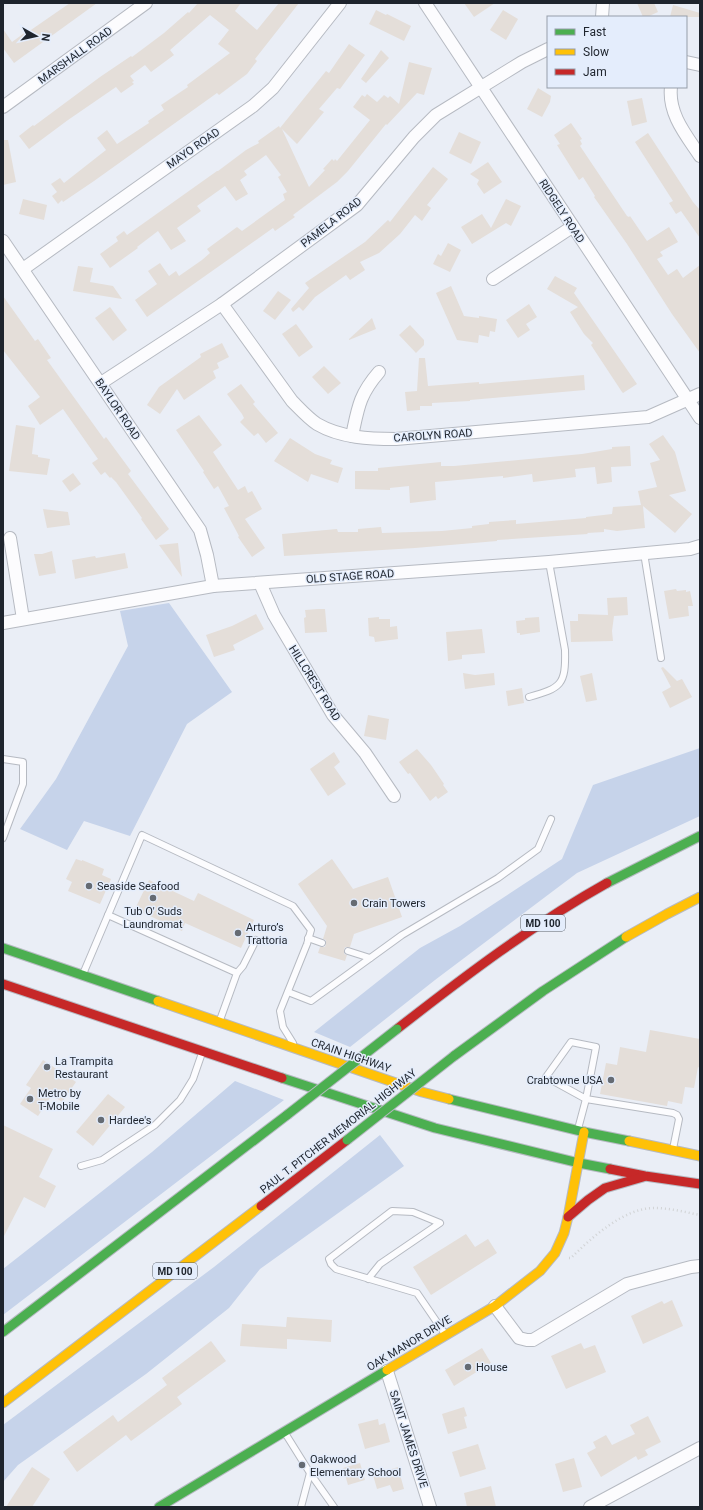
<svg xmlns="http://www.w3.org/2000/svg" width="703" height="1510" viewBox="0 0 703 1510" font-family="Roboto,sans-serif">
<rect width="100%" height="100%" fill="#eaeef6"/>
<g fill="#c6d3ea">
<polygon points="169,603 232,692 187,724 130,836 84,821 67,850 20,829 56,779 128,646 120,611"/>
<polygon points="700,748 700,816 577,873 435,980 350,1047 314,1032 420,948 460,926 562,859 593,785"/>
<polygon points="235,1081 284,1100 3,1315 3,1269 152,1152"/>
<polygon points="380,1135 404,1166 260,1269 229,1308 146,1374 18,1465 3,1482 3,1425 214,1267"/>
</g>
<g fill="#e4ded9">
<polygon points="70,3 97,3 14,63 3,48 3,29 12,42 27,31 28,32"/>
<polygon points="198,3 241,3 235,11 257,30 279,3 299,3 255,59 257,61 247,74 219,95 217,93 94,181 63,202 62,200 58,204 52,196 57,192 51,184 60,178 64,183 106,150 97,138 107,130 117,144 149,123 148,121 164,110 161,105 188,87 187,85 230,53 218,44 229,30 210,15 170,50 174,55 151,72 145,65 130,76 134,81 132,82 134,84 121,93 116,87 68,120 29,149 19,136 33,125 34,126 100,77 131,56 132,57 164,33 188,12 189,13"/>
<polygon points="464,3 495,3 474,17"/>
<polygon points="637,3 654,3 658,12 647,17 643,17"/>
<polygon points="673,5 700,13 700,17 670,17"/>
<polygon points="376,10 386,15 387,14 411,26 404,41 369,24"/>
<polygon points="503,10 518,19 506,40 490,30"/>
<polygon points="349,44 365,55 340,89 337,88 319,109 324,112 297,144 282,129 309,187 325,170 323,169 332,159 334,161 335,159 337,161 370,120 353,107 362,95 365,97 367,94 377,102 384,95 388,98 390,96 399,104 409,62 432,68 424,95 417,93 387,125 386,124 348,171 337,182 293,215 295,217 275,231 273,228 147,317 135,300 157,284 148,271 160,263 169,276 176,271 179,276 202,260 210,253 207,249 237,227 242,231 285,200 283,194 287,192 278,177 281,175 266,155 244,171 247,175 240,180 248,194 236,201 225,186 197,206 201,211 177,228 186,241 171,250 158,231 137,247 138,248 110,268 100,254 118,241 116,237 124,231 127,235 217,171 218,171 246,150 259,143 258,141 279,126 280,128 326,71 329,73"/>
<polygon points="381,50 389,58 366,83 361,79"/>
<polygon points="538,88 551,96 550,102 542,117 527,109"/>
<polygon points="642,98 647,122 632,126 627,101"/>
<polygon points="571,123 582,139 580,140 582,144 580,146 627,216 629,217 630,216 647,241 669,227 678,242 660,252 663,256 657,259 668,275 677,269 683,278 700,265 700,353 672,314 627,244 594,197 595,196 583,177 579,180 557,145 560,144 554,135"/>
<polygon points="459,132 481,142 471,164 449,153"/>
<polygon points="648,133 693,202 700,210 700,238 681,211 676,214 669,203 673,201 635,142"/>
<polygon points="3,140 8,140 16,182 3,185"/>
<polygon points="488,162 502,182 484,194 477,184 479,180 470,174"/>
<polygon points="433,167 448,179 427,205 431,208 422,221 415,215 400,234 379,253 360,262 365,270 350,280 346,275 315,297 303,311 299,307 293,312 291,309 309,288 305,283 365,242 388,220 390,222"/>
<polygon points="23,199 47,205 44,220 19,214"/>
<polygon points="506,199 521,206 511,226 506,223 472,244 461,227 482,214 491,228"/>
<polygon points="448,243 461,250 450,272 433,264 438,254 441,256"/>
<polygon points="78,266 93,268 90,282 113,286 122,299 73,291"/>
<polygon points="555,276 577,288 574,293 637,384 623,393 622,392 591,345 593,343 584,334 570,312 578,307 547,289"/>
<polygon points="451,286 464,316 479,318 479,316 497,319 495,332 490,331 489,337 479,335 478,343 457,340 436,293"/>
<polygon points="278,291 291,300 275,320 263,311"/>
<polygon points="3,296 35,341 38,339 51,358 47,360 104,439 106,437 131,471 128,474 169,529 156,540 141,519 142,518 116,482 111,477 110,478 105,472 101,475 92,463 98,459 63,409 40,425 28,406 40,397 3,350"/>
<polygon points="529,304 537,317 526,324 530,330 518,338 506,320"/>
<polygon points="110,307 127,330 113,341 95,318"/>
<polygon points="372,318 376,329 349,340 349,339"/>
<polygon points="296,324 313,347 299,357 282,334"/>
<polygon points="410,325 424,340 424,345 416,353 399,335"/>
<polygon points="222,343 229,357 217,363 219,368 213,371 216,378 184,400 177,389 160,414 147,405 159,387 201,357 200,354"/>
<polygon points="419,358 425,358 428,386 479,382 479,384 584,375 585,390 470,400 470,401 432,403 432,406 420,406 420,410 407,411 405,392 417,391"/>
<polygon points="324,366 341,383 328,394 312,377"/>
<polygon points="241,384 255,402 253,404 278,433 266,443 258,433 254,436 240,422 244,418 242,414 227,394"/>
<polygon points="199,415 222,445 213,452 238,490 245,486 248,493 252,491 262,509 245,519 265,548 252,557 238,537 239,536 224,508 229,506 218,486 214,489 203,472 204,471 176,430"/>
<polygon points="16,425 35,428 32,454 38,455 38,457 50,459 47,475 9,471"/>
<polygon points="663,435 675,452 686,491 669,495 692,514 675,533 643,506 645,528 617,531 604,529 604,532 587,533 588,534 497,540 497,541 415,548 284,556 282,534 337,529 338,532 358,532 358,529 381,527 382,533 442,531 472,528 472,526 489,524 489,522 516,520 516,524 586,518 586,517 612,514 613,507 641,505 638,491 657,487 650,463 660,460 649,444"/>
<polygon points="290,438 315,454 332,460 330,464 343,468 338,483 311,474 308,482 274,461"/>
<polygon points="630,446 631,466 611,467 612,482 597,484 595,467 575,469 576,477 533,482 532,474 503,478 503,476 435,482 436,500 410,503 409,486 390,488 390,490 355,489 355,471 378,471 378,468 441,462 441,466 454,466 582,454 612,449 612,447"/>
<polygon points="73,473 81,484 70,492 62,481"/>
<polygon points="43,509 68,512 70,525 47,528"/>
<polygon points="178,543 179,552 182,577 159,545"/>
<polygon points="52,551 56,573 39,576 34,554 42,554"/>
<polygon points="125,553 128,568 75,579 72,560 95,556 96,558"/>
<polygon points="676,589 677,591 686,590 686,592 690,591 693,606 688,606 689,616 669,619 664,591"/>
<polygon points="627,597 628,615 614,616 612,631 613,641 571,642 570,621 578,621 578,614 608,615 607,598"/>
<polygon points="318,609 325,609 327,632 305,633 304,618 306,617 305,610"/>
<polygon points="256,614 264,629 233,645 235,650 214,657 206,635 232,626"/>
<polygon points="379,617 379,619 390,619 390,627 397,626 398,639 375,642 374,637 369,636 368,618"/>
<polygon points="539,617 540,632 520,635 520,633 517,633 516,621 525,620 525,618"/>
<polygon points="482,629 485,653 462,655 462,659 448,661 446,632"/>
<polygon points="663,667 677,681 682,679 692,697 670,708 662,692 671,687 661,668"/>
<polygon points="463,673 475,675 494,673 495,685 465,689"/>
<polygon points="592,673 597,700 586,702 580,676"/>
<polygon points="522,688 524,703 508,706 506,691"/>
<polygon points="368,715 389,719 386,740 364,736"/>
<polygon points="417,749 431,765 444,784 443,785 448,792 438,799 436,796 430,801 410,773 408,774 399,762"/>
<polygon points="334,752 340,762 334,767 346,784 328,796 310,769"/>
<polygon points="76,859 82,861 82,860 104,869 102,875 111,879 100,904 68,891 72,882 66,879"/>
<polygon points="332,859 353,889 388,877 402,917 354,934 350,947 345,947 344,950 344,954 347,955 345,961 318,953 320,947 325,947 326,944 326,940 323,939 327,926 298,884"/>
<polygon points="149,880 194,901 198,893 254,920 241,948 185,923 182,931 135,909"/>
<polygon points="650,1030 700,1039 700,1068 698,1067 694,1088 685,1087 682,1104 668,1101 667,1106 600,1094 606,1063 617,1065 620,1047 646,1052"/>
<polygon points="43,1060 76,1082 62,1102 52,1095 38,1116 20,1104 31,1088 26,1085"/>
<polygon points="108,1094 125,1107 93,1146 76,1132"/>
<polygon points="3,1125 53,1149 39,1177 56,1186 45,1208 24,1197 3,1238"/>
<polygon points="466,1234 475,1247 488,1239 497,1253 431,1295 413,1267"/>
<polygon points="672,1300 683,1326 643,1344 631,1316 662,1301 664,1304"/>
<polygon points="287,1317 332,1320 331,1342 287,1339 287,1349 240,1346 242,1324 286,1327"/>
<polygon points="211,1341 226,1361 177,1397 182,1404 131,1441 126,1435 77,1472 63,1452 113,1415 118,1422 167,1385 162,1378"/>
<polygon points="581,1343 584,1349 595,1345 606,1372 566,1389 551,1356"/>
<polygon points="482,1348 491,1363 454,1386 445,1370"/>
<polygon points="464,1407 467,1416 464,1417 467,1428 448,1434 442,1414"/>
<polygon points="648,1416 661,1442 645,1450 648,1455 638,1460 636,1456 601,1477 587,1453 596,1448 593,1442 606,1435 612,1445 635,1434 630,1425"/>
<polygon points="378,1419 379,1425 385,1423 390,1442 365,1449 358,1424"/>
<polygon points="478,1444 486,1469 460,1477 452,1452"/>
<polygon points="574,1458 582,1487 563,1492 555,1464"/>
<polygon points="360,1463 365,1480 348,1485 343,1468"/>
<polygon points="32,1467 50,1479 32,1507 6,1507"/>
<polygon points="398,1467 404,1489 393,1492 390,1485 377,1489 373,1475"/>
<polygon points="491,1486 496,1507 467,1507 464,1493"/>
</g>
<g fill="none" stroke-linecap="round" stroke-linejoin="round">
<defs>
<g id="lane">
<polyline points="644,553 661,658"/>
<path d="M529,697C561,688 566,685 565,650L549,562"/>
<polyline points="3,759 23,762 23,784 3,838"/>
<polyline points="108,915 237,973 220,1020"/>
<polyline points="308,938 322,943"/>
<polyline points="348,951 370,958"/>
<polyline points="237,973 243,966 256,940"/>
<polyline points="83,974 142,835 293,906 311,930 307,944 280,1011 283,1027 293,1043"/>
<polyline points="288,992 311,1001 402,935 498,878 538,849 551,819"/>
<polygon points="571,1042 596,1047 586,1099 546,1077"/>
<polyline points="578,1129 586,1099 673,1113 677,1115 679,1119 673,1149"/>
<polyline points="81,1166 102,1160 155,1125 180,1100 193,1079 202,1053"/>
<polyline points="368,1279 380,1264 440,1223 413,1212 392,1211 329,1259 331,1264 336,1269 417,1293 445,1334"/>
<polyline points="285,1433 310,1473 334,1507"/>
<polyline points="301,1507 310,1473"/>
</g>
<g id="street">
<polyline points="425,3 700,418"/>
<polyline points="602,17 603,3"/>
<polyline points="686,62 700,65"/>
<path d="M671,87C668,114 686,135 700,156"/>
<polyline points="3,107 146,3"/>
<polyline points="3,241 200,530 207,555 213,586"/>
<polyline points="23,269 253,106 273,88 340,3"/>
<polyline points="493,279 572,227"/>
<path d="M222,304L292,401C300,409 308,418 317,424C341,438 370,439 396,439L648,417L700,394"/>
<polyline points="101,383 222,304 357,205 414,137 436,115 522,62 548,49"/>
<path d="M352,436C358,408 359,395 379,372"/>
<polyline points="10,538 23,619"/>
<polyline points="260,583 274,615 333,715 365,753 394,796"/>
<polyline points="3,623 213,586 549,562 690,549 700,546"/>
<polyline points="495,1306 519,1338 527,1340 533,1340 627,1284 691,1267 700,1266"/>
<polyline points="387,1371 430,1507"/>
<polyline points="590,1507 700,1448"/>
</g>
<g id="fast">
<polyline points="607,883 700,836"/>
<polyline points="3,948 158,1001"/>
<polyline points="454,1056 543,991 626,937"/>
<polyline points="282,1078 435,1128 579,1163 610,1169"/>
<polyline points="449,1099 584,1132 629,1141"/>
<polyline points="3,1332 287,1115"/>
<polyline points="159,1507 387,1370"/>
</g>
<g id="slow">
<polyline points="626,937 667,914 700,897"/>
<polyline points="158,1001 422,1092 449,1099"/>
<polyline points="629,1141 700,1156"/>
<polyline points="387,1370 495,1306 540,1271 555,1253 564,1233 568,1217 584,1132"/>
<polyline points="3,1403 261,1206"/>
</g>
<g id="jam">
<polyline points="3,984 282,1078"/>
<path d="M397,1029C465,976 532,925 607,883"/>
<polyline points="610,1169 645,1176 700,1184"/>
<polyline points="261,1206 347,1140"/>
<polyline points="568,1217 588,1200 605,1188 643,1177"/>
</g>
</defs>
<use href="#lane" stroke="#b6bac2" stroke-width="8"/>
<use href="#street" stroke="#b6bac2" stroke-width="14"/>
<use href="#fast" stroke="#b6bac2" stroke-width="11"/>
<use href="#slow" stroke="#b6bac2" stroke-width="11"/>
<use href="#jam" stroke="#b6bac2" stroke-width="11"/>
<path stroke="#d1d3d5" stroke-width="2.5" stroke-dasharray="1 3" stroke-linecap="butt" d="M569,1258H571C591,1238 624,1208 654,1208C669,1208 685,1212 700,1215"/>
<use href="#lane" stroke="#fcfcfe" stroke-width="6"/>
<use href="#street" stroke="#fcfcfe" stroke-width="12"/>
<use href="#fast" stroke="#4caf50" stroke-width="9"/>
<use href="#slow" stroke="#ffc107" stroke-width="9"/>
<use href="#jam" stroke="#c62828" stroke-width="9"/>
<defs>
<g id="fast-bridge">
<polyline points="287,1115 397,1029"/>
<polyline points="347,1140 454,1056"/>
</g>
</defs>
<use href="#fast-bridge" stroke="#b6bac2" stroke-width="11" stroke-linecap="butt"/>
<use href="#fast-bridge" stroke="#4caf50" stroke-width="9"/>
</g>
<g fill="#656b73" stroke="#e4edfc" stroke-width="1.5">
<circle cx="89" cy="886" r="4"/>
<circle cx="153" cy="898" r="4"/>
<circle cx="354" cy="903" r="4"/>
<circle cx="238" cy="933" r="4"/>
<circle cx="47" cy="1067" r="4"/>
<circle cx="611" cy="1080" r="4"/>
<circle cx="30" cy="1099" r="4"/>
<circle cx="101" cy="1120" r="4"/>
<circle cx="468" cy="1367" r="4"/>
<circle cx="302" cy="1465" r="4"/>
</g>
<g text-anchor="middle" stroke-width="3" stroke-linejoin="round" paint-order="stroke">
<g fill="#e4edfc" stroke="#59606b" stroke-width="1">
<rect x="521" y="915" width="44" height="16" rx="3"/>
<rect x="153" y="1263" width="44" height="16" rx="3"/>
</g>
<g font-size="10" font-weight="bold" fill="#1e242d">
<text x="543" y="927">MD 100</text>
<text x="175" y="1275">MD 100</text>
</g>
<g font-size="11" fill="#1e242d" stroke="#e4edfc">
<text transform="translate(75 55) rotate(-36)" y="4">MARSHALL ROAD</text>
<text transform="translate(193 148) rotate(-35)" y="4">MAYO ROAD</text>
<text transform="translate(562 211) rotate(57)" y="4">RIDGELY ROAD</text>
<text transform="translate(331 222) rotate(-38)" y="4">PAMELA ROAD</text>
<text transform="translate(118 409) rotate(56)" y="4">BAYLOR ROAD</text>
<text transform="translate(433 435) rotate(-4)" y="4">CAROLYN ROAD</text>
<text transform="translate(350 576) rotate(-4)" y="4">OLD STAGE ROAD</text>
<text transform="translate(315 683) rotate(58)" y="4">HILLCREST ROAD</text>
<text transform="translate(351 1055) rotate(19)" y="4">CRAIN HIGHWAY</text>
<text transform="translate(338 1131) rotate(-38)" y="4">PAUL T. PITCHER MEMORIAL HIGHWAY</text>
<text transform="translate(409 1343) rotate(-31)" y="4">OAK MANOR DRIVE</text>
<text transform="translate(409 1439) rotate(72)" y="4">SAINT JAMES DRIVE</text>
</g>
<g font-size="11" fill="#1e242d" stroke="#e4edfc" text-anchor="start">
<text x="97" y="890">Seaside Seafood</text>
<text x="362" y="907">Crain Towers</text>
<text x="153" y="915" text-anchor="middle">Tub O' Suds<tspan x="153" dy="13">Laundromat</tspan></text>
<text x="246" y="931">Arturo’s<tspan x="246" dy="13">Trattoria</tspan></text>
<text x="55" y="1065">La Trampita<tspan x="55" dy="13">Restaurant</tspan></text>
<text x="603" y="1084" text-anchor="end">Crabtowne USA</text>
<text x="38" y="1097">Metro by<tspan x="38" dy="13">T-Mobile</tspan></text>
<text x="109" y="1124">Hardee's</text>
<text x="476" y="1371">House</text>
<text x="310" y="1463">Oakwood<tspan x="310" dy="13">Elementary School</tspan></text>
</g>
</g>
<rect width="703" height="1510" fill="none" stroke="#1e242d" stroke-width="8"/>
<rect x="547" y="16" width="140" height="72" fill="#e4edfc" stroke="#959da9"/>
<rect x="555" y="29" width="20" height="6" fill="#4caf50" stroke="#959da9"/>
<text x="583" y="36" font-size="12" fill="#1e242d">Fast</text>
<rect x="555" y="49" width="20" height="6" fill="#ffc107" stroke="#959da9"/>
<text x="583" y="56" font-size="12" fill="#1e242d">Slow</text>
<rect x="555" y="69" width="20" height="6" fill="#c62828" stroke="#959da9"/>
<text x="583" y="76" font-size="12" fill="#1e242d">Jam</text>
<g transform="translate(36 36) rotate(98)" stroke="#e4edfc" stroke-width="3" paint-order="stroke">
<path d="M0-3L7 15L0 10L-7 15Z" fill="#1e242d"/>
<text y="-6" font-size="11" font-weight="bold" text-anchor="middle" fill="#1e242d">N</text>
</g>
</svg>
